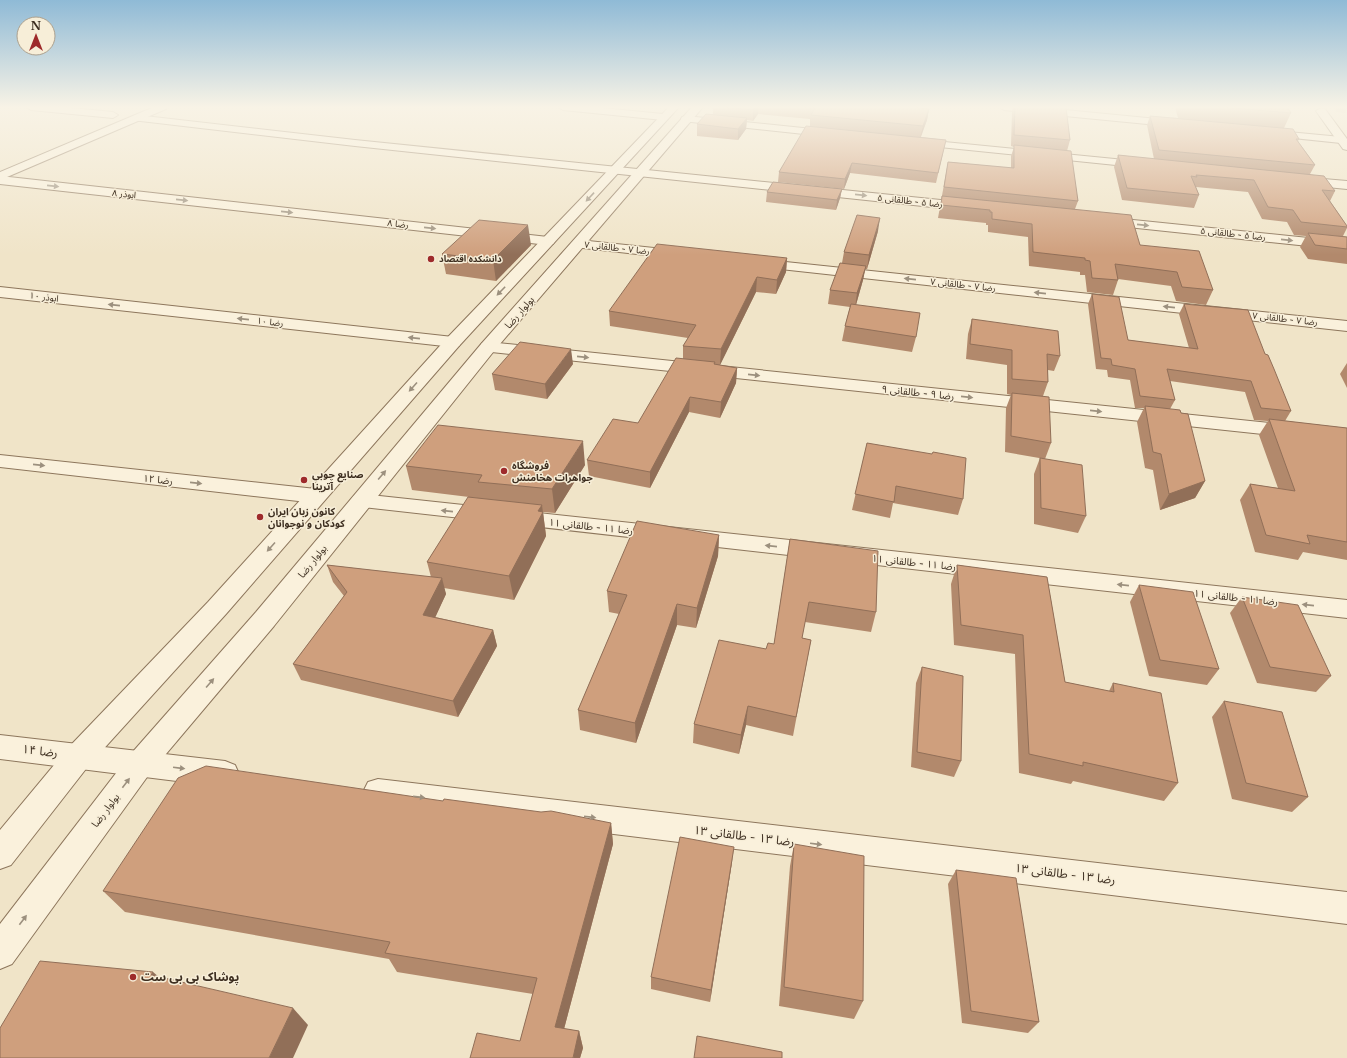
<svg xmlns="http://www.w3.org/2000/svg" width="1347" height="1058" viewBox="0 0 1347 1058" font-family="'Libre Baskerville','Noto Sans Arabic',serif">
<rect width="100%" height="100%" fill="#f0e4c8"/>
<g fill="none" stroke-linecap="round" stroke-linejoin="round">
<polyline stroke="#ccc0a6" stroke-width="10" stroke-dasharray="10 4.5" stroke-linecap="butt" points="1336,107 1347,108"/>
<defs>
<g id="minor">
<polygon points="26,107 61,107 113,112 118,115 113,118 31,110"/>
<polygon points="558,107 592,107 663,114 668,117 663,120 563,110"/>
<polygon points="999,107 1034,107 1178,121 1183,124 1178,127 1004,110"/>
<polygon points="136,115 355,140 970,203 975,204 976,207 975,210 970,211 355,146 132,120 131,118"/>
<polygon points="686,116 832,131 837,134 832,137 682,121 681,119 682,117"/>
<polygon points="1268,130 1341,137 1346,140 1341,143 1264,135 1263,133 1264,131"/>
<polygon points="914,139 1145,162 1149,163 1151,165 1149,167 1145,168 910,144 908,142 910,140"/>
<polygon points="0,176 548,237 553,238 555,241 553,244 548,245 0,184"/>
<polygon points="1300,177 1347,181 1347,189 1296,184 1294,181 1296,178"/>
<polygon points="1104,217 1347,242 1347,250 1099,224 1097,221 1099,218"/>
<polygon points="579,240 682,251 687,252 689,255 687,258 682,259 574,247 572,244 574,241"/>
<polygon points="757,259 1347,321 1347,331 752,266 750,263 752,260"/>
<polygon points="0,287 453,337 459,338 461,342 459,346 453,347 0,297"/>
<polygon points="488,342 1347,431 1347,443 482,351 480,347 482,343"/>
<polygon points="0,455 316,489 323,491 327,496 323,501 316,503 0,467"/>
<polygon points="361,494 1347,600 1347,618 354,506 350,501 354,496"/>
<polygon points="0,735 225,761 235,765 239,774 235,783 225,787 0,759"/>
<polygon points="378,779 1347,892 1347,924 378,805 368,802 363,792 368,782"/>
</g>
<g id="tertiary">
<polygon points="154,107 167,107 166,109 0,180 0,172"/>
<polygon points="669,107 679,107 459,346 226,614 89,765 11,865 0,869 0,830 69,747 208,602 447,338"/>
<polygon points="692,107 703,107 494,351 274,626 150,773 12,964 0,969 0,924 130,755 256,612 482,343"/>
<polygon points="1321,108 1325,109 1347,139 1347,150 1343,149 1316,111"/>
</g>
</defs>
<use href="#minor" stroke="#8d765c" stroke-width="2"/>
<use href="#tertiary" stroke="#8d765c" stroke-width="2"/>
<use href="#minor" fill="#faf1dc" fill-rule="evenodd"/>
<use href="#tertiary" fill="#faf1dc" fill-rule="evenodd"/>
</g>
<g fill="#b2896c">
<polygon points="713,107 916,107 929,109 927,120 921,137 946,140 936,183 850,173 844,189 778,182 779,172 810,126 810,119 758,114 753,121 747,120 746,129 738,140 697,136 697,124 713,114"/>
<polygon points="1013,107 1066,107 1070,140 1067,151 1078,201 1075,209 1140,245 1213,290 1206,305 1176,301 1171,286 1118,279 1118,280 1113,295 1087,292 1085,275 1080,275 1080,272 1029,266 1028,237 988,232 988,225 986,225 986,223 938,218 948,162 1011,168 1011,156 1014,147 1011,146 1012,112"/>
<polygon points="1175,107 1287,107 1291,113 1284,128 1299,139 1298,141 1315,165 1310,174 1335,191 1330,201 1347,226 1347,228 1343,236 1347,237 1347,264 1308,259 1300,247 1306,236 1294,235 1287,222 1262,219 1248,192 1196,187 1199,195 1194,208 1122,200 1114,167 1118,155 1154,159 1147,125 1150,116 1178,118"/>
<polygon points="842,189 840,198 836,210 766,202 767,192"/>
<polygon points="878,231 867,269 865,269 863,280 856,305 916,337 912,352 842,341 845,326 850,307 828,304 830,290 842,263 844,252"/>
<polygon points="531,245 496,281 446,274 442,254"/>
<polygon points="787,258 786,272 776,294 756,292 720,365 715,364 737,368 736,383 720,418 689,412 650,488 589,476 587,460 638,423 683,359 683,346 688,338 610,326 609,311"/>
<polygon points="1092,294 1128,340 1189,348 1179,314 1184,304 1265,354 1291,411 1285,421 1347,428 1347,560 1303,552 1298,560 1255,552 1240,500 1250,484 1278,488 1259,435 1268,421 1254,420 1245,392 1170,381 1175,400 1170,409 1205,481 1195,498 1160,510 1153,470 1145,468 1137,422 1144,408 1135,408 1130,380 1108,377 1107,370 1096,369 1088,304"/>
<polygon points="972,319 1060,356 1054,371 1048,370 1048,382 1043,396 1051,443 1045,459 1005,452 1006,408 1011,395 1007,394 1007,365 966,359 968,334"/>
<polygon points="1347,363 1347,388 1340,374"/>
<polygon points="573,364 547,399 495,390 492,374"/>
<polygon points="867,443 963,499 958,515 893,503 890,518 852,510"/>
<polygon points="1040,458 1086,516 1078,533 1034,524 1034,474"/>
<polygon points="585,465 555,513 543,512 546,536 514,600 444,588 446,594 435,617 493,630 497,646 458,717 301,680 293,664 344,596 333,582 327,565 431,577 427,562 469,497 412,490 406,466"/>
<polygon points="719,535 718,556 696,628 677,625 636,743 580,730 578,710 619,614 609,612 607,591"/>
<polygon points="790,539 876,612 871,632 805,622 802,638 811,640 793,736 746,725 739,754 693,743 694,724 766,649 774,644"/>
<polygon points="957,565 1047,577 1065,682 1109,691 1113,683 1178,783 1164,801 1073,781 1071,784 1019,773 1015,654 954,645 951,584"/>
<polygon points="1139,585 1219,669 1207,685 1149,676 1130,602"/>
<polygon points="1242,597 1331,676 1316,692 1257,683 1230,613"/>
<polygon points="922,667 961,761 954,777 911,767 916,683"/>
<polygon points="1224,701 1308,797 1292,812 1232,799 1212,717"/>
<polygon points="443,801 611,823 613,844 564,1029 579,1031 583,1048 580,1058 520,1041 533,994 397,972 389,959 125,912 103,891"/>
<polygon points="794,844 863,1001 854,1019 779,1006 790,866"/>
<polygon points="732,862 710,1002 651,989 651,977"/>
<polygon points="956,870 1039,1022 1028,1033 962,1023 948,884"/>
</g>
<g fill="#916f58">
<polygon points="756,107 759,107 758,114 753,121 753,110"/>
<polygon points="929,109 927,120 920,138 923,126"/>
<polygon points="747,118 746,129 738,140 738,129"/>
<polygon points="852,163 850,173 844,189 845,179"/>
<polygon points="842,189 840,198 836,210 837,200"/>
<polygon points="880,218 878,231 867,269 869,255"/>
<polygon points="528,225 531,245 496,281 493,260"/>
<polygon points="787,258 786,272 776,294 777,280"/>
<polygon points="866,266 863,280 855,308 857,293"/>
<polygon points="757,277 756,292 720,365 721,349"/>
<polygon points="571,349 573,364 547,399 545,384"/>
<polygon points="737,368 736,383 720,418 721,402"/>
<polygon points="690,397 689,412 650,488 650,472"/>
<polygon points="583,441 585,465 555,513 552,489"/>
<polygon points="1205,481 1195,498 1160,510 1169,494"/>
<polygon points="542,505 546,536 514,600 509,576 538,511"/>
<polygon points="719,535 718,556 696,628 697,608"/>
<polygon points="442,578 446,594 429,631 423,615"/>
<polygon points="677,604 677,625 636,743 635,723"/>
<polygon points="493,630 497,646 458,717 453,701"/>
<polygon points="748,706 746,725 739,754 741,735"/>
<polygon points="611,823 613,844 560,1044 555,1027"/>
<polygon points="734,847 732,862 710,1002 711,990"/>
<polygon points="153,972 173,989 151,975"/>
<polygon points="293,1008 308,1025 293,1058 269,1058"/>
<polygon points="579,1031 583,1048 580,1058 573,1058"/>
</g>
<g fill="#cf9f7d" stroke="#916f58">
<polygon points="722,107 756,107 753,110"/>
<polygon points="800,107 914,107 929,109 923,126 811,115 815,108"/>
<polygon points="1015,107 1066,107 1070,140 1014,135"/>
<polygon points="1222,107 1287,107 1291,113"/>
<polygon points="706,114 747,118 738,129 697,124"/>
<polygon points="1150,116 1293,129 1299,139 1296,139 1315,165 1159,150"/>
<polygon points="806,126 946,140 938,173 852,163 845,179 779,172"/>
<polygon points="1014,145 1071,151 1078,201 944,187 948,162 1014,168"/>
<polygon points="1118,155 1324,176 1335,191 1322,190 1347,226 1347,227 1301,222 1293,210 1268,207 1254,180 1196,175 1197,177 1191,176 1199,195 1127,188"/>
<polygon points="773,182 842,189 837,200 767,192"/>
<polygon points="942,196 1131,215 1140,245 1199,251 1213,290 1182,287 1177,272 1115,264 1118,280 1092,278 1090,261 1085,260 1085,258 1033,252 1032,224 992,219 992,212 990,212 990,210 941,205"/>
<polygon points="857,215 880,218 869,255 844,252"/>
<polygon points="479,220 528,225 493,260 442,254"/>
<polygon points="1308,233 1347,237 1347,249 1315,245"/>
<polygon points="657,244 787,258 777,280 757,277 721,349 683,346 696,325 609,311"/>
<polygon points="840,263 866,266 857,293 830,290"/>
<polygon points="1092,294 1119,297 1128,340 1198,349 1184,304 1248,310 1265,354 1268,355 1274,369 1291,411 1261,408 1251,381 1167,369 1175,400 1140,396 1135,369 1112,365 1111,359 1101,358"/>
<polygon points="851,304 920,313 916,337 845,326"/>
<polygon points="972,319 1058,331 1060,356 1047,354 1048,382 1012,379 1012,350 970,344"/>
<polygon points="520,342 571,349 545,384 492,374"/>
<polygon points="676,358 715,362 714,364 737,368 721,402 690,397 650,472 587,460 613,419 638,423"/>
<polygon points="1012,393 1049,397 1051,443 1011,436"/>
<polygon points="1145,406 1180,410 1181,413 1188,414 1205,481 1169,494 1161,454 1153,452"/>
<polygon points="1269,419 1347,428 1347,542 1307,535 1310,544 1266,535 1250,484 1295,491"/>
<polygon points="438,425 583,441 552,489 478,482 482,475 406,466"/>
<polygon points="867,443 932,454 933,452 966,458 963,499 896,486 894,502 855,494"/>
<polygon points="1040,458 1082,465 1086,516 1041,508"/>
<polygon points="468,497 542,505 538,511 543,512 509,576 427,562"/>
<polygon points="637,521 719,535 697,608 677,604 635,723 578,710 627,595 607,591"/>
<polygon points="790,539 878,551 876,612 809,602 802,638 811,640 796,717 748,706 741,735 694,724 719,640 766,649 768,643 774,644"/>
<polygon points="327,565 442,578 423,615 493,630 453,701 293,664 347,592"/>
<polygon points="957,565 1047,577 1065,682 1114,692 1113,683 1161,693 1178,783 1083,762 1083,766 1029,754 1023,635 961,625"/>
<polygon points="1139,585 1193,592 1219,669 1160,660"/>
<polygon points="1242,597 1298,605 1331,676 1270,667"/>
<polygon points="922,667 963,676 961,761 917,752"/>
<polygon points="1224,701 1282,712 1308,797 1246,783"/>
<polygon points="206,766 443,801 444,799 541,812 551,811 611,823 555,1027 579,1031 573,1058 470,1058 477,1033 520,1041 537,978 385,953 390,942 103,891 178,778"/>
<polygon points="680,837 734,847 711,990 651,977"/>
<polygon points="794,844 864,856 863,1001 784,987"/>
<polygon points="956,870 1016,878 1039,1022 971,1011"/>
<polygon points="40,961 153,972 151,975 293,1008 269,1058 0,1058 0,1028"/>
<polygon points="697,1036 782,1052 782,1058 694,1058"/>
</g>
<defs><path id="oneway-solid" d="M-6-.8H1V-3.2L6.5 0L1 3.2V.8H-6Z"/></defs>
<g fill="#9c907e">
<use href="#oneway-solid" transform="translate(53 186) rotate(6)"/>
<use href="#oneway-solid" transform="translate(861 195) rotate(6)"/>
<use href="#oneway-solid" transform="translate(590 197) rotate(133)"/>
<use href="#oneway-solid" transform="translate(182 200) rotate(6)"/>
<use href="#oneway-solid" transform="translate(287 212) rotate(6)"/>
<use href="#oneway-solid" transform="translate(1143 225) rotate(6)"/>
<use href="#oneway-solid" transform="translate(430 228) rotate(6)"/>
<use href="#oneway-solid" transform="translate(1287 240) rotate(6)"/>
<use href="#oneway-solid" transform="translate(910 279) rotate(-174)"/>
<use href="#oneway-solid" transform="translate(501 291) rotate(134)"/>
<use href="#oneway-solid" transform="translate(1040 293) rotate(-174)"/>
<use href="#oneway-solid" transform="translate(114 305) rotate(-174)"/>
<use href="#oneway-solid" transform="translate(1169 307) rotate(-174)"/>
<use href="#oneway-solid" transform="translate(243 319) rotate(-174)"/>
<use href="#oneway-solid" transform="translate(414 338) rotate(-174)"/>
<use href="#oneway-solid" transform="translate(583 357) rotate(6)"/>
<use href="#oneway-solid" transform="translate(754 375) rotate(6)"/>
<use href="#oneway-solid" transform="translate(413 387) rotate(132)"/>
<use href="#oneway-solid" transform="translate(967 397) rotate(6)"/>
<use href="#oneway-solid" transform="translate(1096 411) rotate(6)"/>
<use href="#oneway-solid" transform="translate(39 465) rotate(6)"/>
<use href="#oneway-solid" transform="translate(382 475) rotate(-50)"/>
<use href="#oneway-solid" transform="translate(196 483) rotate(6)"/>
<use href="#oneway-solid" transform="translate(447 511) rotate(-174)"/>
<use href="#oneway-solid" transform="translate(771 546) rotate(-174)"/>
<use href="#oneway-solid" transform="translate(271 547) rotate(132)"/>
<use href="#oneway-solid" transform="translate(1123 585) rotate(-174)"/>
<use href="#oneway-solid" transform="translate(1308 605) rotate(-174)"/>
<use href="#oneway-solid" transform="translate(210 683) rotate(-49)"/>
<use href="#oneway-solid" transform="translate(179 768) rotate(7)"/>
<use href="#oneway-solid" transform="translate(126 783) rotate(-53)"/>
<use href="#oneway-solid" transform="translate(419 797) rotate(7)"/>
<use href="#oneway-solid" transform="translate(590 817) rotate(7)"/>
<use href="#oneway-solid" transform="translate(816 844) rotate(7)"/>
<use href="#oneway-solid" transform="translate(23 920) rotate(-53)"/>
</g>
<linearGradient id="sky" x2="0" y2="1"><stop stop-color="#8fbad6"/><stop offset="0.42" stop-color="#f8f3e6"/><stop offset="1" stop-color="#f8f3e6" stop-opacity="0"/></linearGradient>
<rect width="1347" height="255" fill="url(#sky)"/>
<g fill="#9e2a2b" stroke="#f7eed8" stroke-width="1.5">
<circle cx="431" cy="259" r="4"/>
<circle cx="504" cy="471" r="4"/>
<circle cx="304" cy="480" r="4"/>
<circle cx="260" cy="517" r="4"/>
<circle cx="133" cy="977" r="4"/>
</g>
<g text-anchor="middle" stroke-width="3" stroke-linejoin="round" paint-order="stroke">
<g font-size="9" fill="#3d2e20" stroke="#f7eed8">
<text transform="translate(124 194) rotate(6)" y="3">ابوذر ۸</text>
<text transform="translate(910 201) rotate(6)" y="3">رضا ۵ - طالقانی ۵</text>
<text transform="translate(398 224) rotate(6)" y="3">رضا ۸</text>
<text transform="translate(1233 234) rotate(6)" y="3">رضا ۵ - طالقانی ۵</text>
<text transform="translate(617 248) rotate(6)" y="3">رضا ۷ - طالقانی ۷</text>
<text transform="translate(963 285) rotate(6)" y="3">رضا ۷ - طالقانی ۷</text>
<text transform="translate(44 297) rotate(7)" y="3">ابوذر ۱۰</text>
<text transform="translate(1285 319) rotate(6)" y="3">رضا ۷ - طالقانی ۷</text>
<text transform="translate(270 322) rotate(6)" y="3">رضا ۱۰</text>
</g>
<g font-size="9" font-weight="bold" fill="#3d2e20" stroke="#f7eed8" text-anchor="start">
<text x="439" y="262">دانشکده اقتصاد</text>
</g>
<g font-size="10" fill="#3d2e20" stroke="#f7eed8">
<text transform="translate(519 312) rotate(-49)" y="4">بولوار رضا</text>
<text transform="translate(918 392) rotate(6)" y="4">رضا ۹ - طالقانی ۹</text>
<text transform="translate(158 479) rotate(6)" y="4">رضا ۱۲</text>
<text transform="translate(591 526) rotate(6)" y="4">رضا ۱۱ - طالقانی ۱۱</text>
<text transform="translate(312 561) rotate(-51)" y="4">بولوار رضا</text>
<text transform="translate(914 562) rotate(6)" y="4">رضا ۱۱ - طالقانی ۱۱</text>
<text transform="translate(1236 597) rotate(6)" y="4">رضا ۱۱ - طالقانی ۱۱</text>
<text transform="translate(105 810) rotate(-53)" y="4">بولوار رضا</text>
</g>
<g font-size="10" font-weight="bold" fill="#3d2e20" stroke="#f7eed8" text-anchor="start">
<text x="512" y="469">فروشگاه<tspan x="512" dy="12">جواهرات هخامنش</tspan></text>
<text x="312" y="478">صنایع چوبی<tspan x="312" dy="12">آترینا</tspan></text>
<text x="268" y="515">کانون زبان ایران<tspan x="268" dy="12">کودکان و نوجوانان</tspan></text>
</g>
<g font-size="12" fill="#3d2e20" stroke="#f7eed8">
<text transform="translate(40 751) rotate(7)" y="4">رضا ۱۴</text>
<text transform="translate(744 836) rotate(7)" y="4">رضا ۱۳ - طالقانی ۱۳</text>
<text transform="translate(1065 874) rotate(7)" y="4">رضا ۱۳ - طالقانی ۱۳</text>
</g>
<g font-size="12" font-weight="bold" fill="#3d2e20" stroke="#f7eed8" text-anchor="start">
<text x="141" y="981">پوشاک بی بی ست</text>
</g>
</g>
<g transform="translate(36 36)"><circle r="19" fill="#f7eed8" stroke="#ada18e"/>
<path d="M0-3L7 15L0 10L-7 15Z" fill="#9e2a2b"/>
<text y="-6" font-size="11" font-weight="bold" text-anchor="middle" fill="#3d2e20">N</text>
</g>
</svg>
